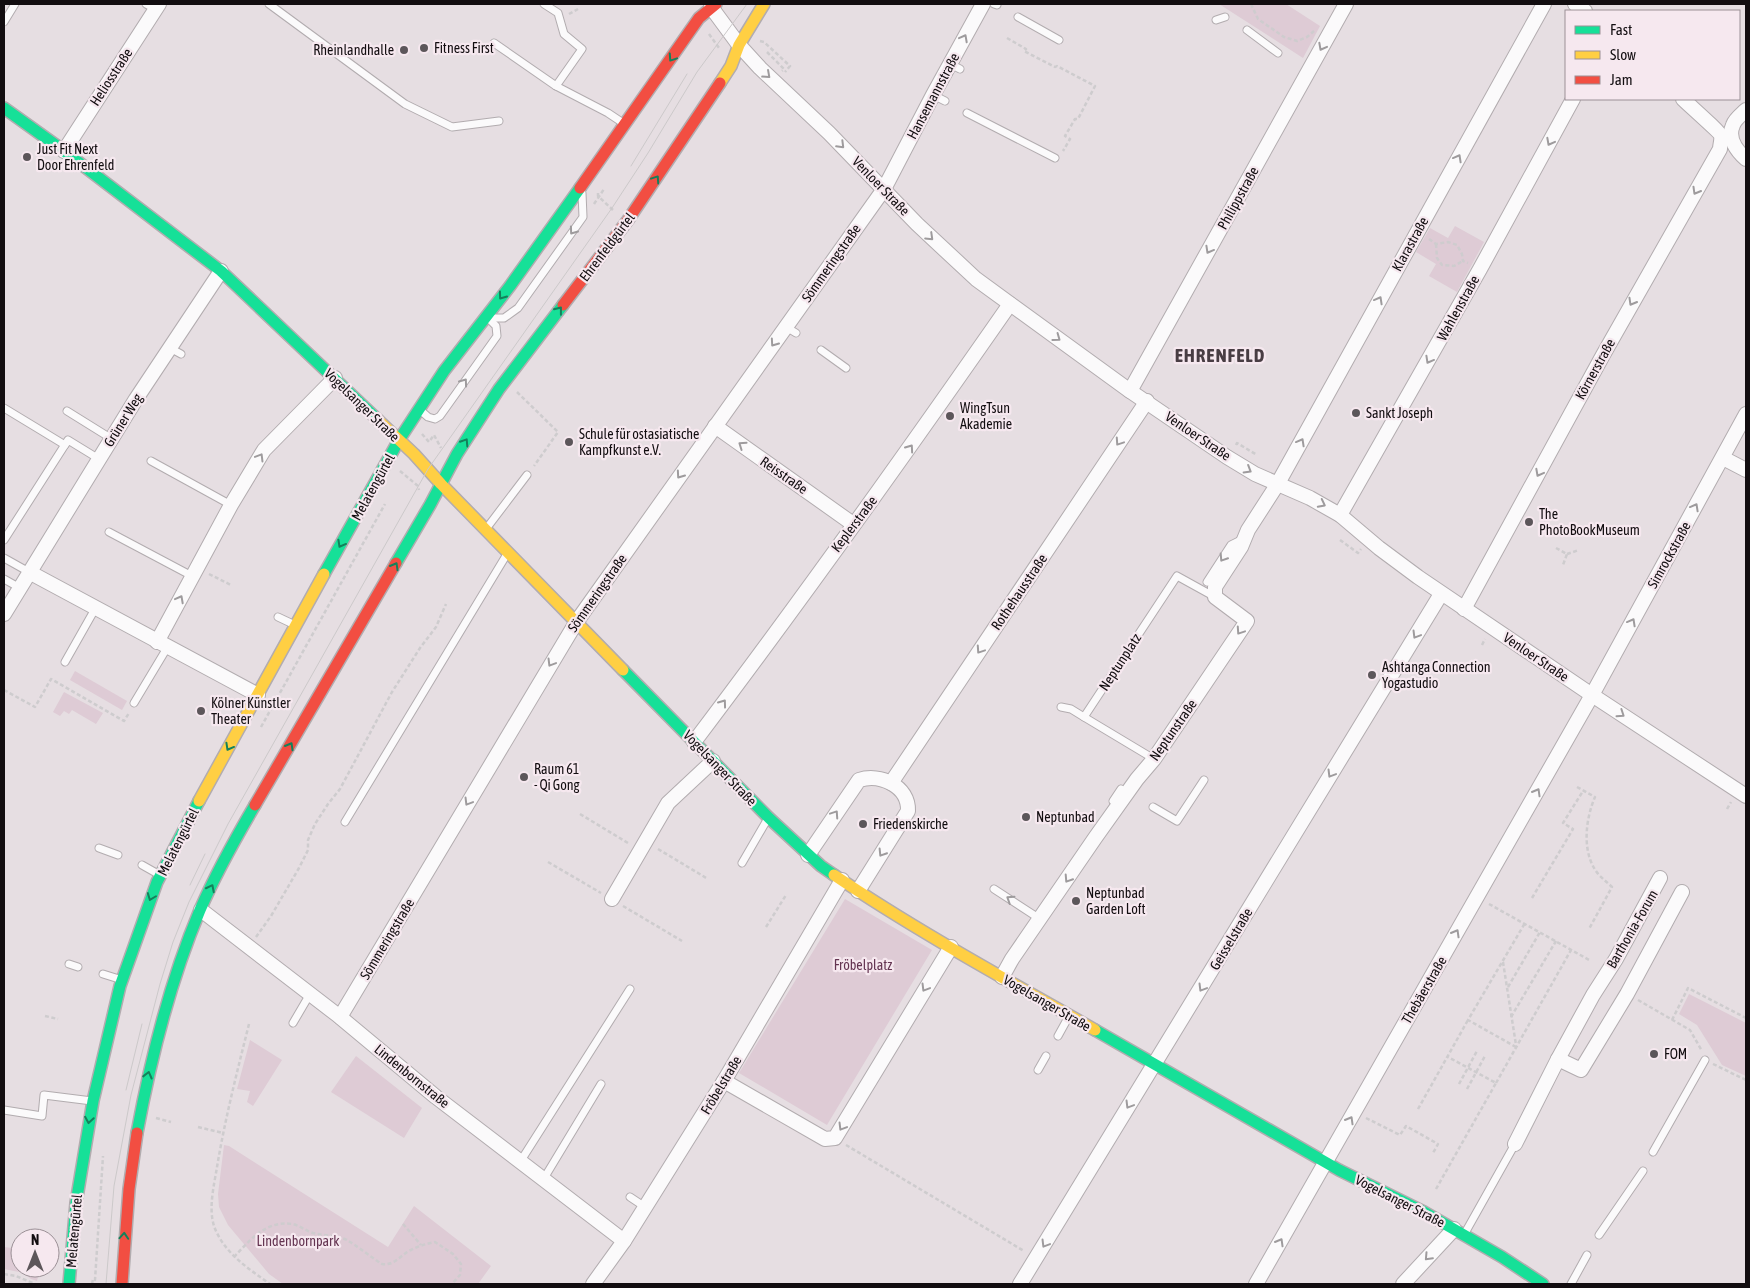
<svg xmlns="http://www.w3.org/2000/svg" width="1750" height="1288" viewBox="0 0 1750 1288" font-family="'Asap Condensed',sans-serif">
<rect width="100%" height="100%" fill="#e6dee2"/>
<g fill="#decbd5">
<polygon points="1219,4 1286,4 1320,26 1303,58"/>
<polygon points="1455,226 1484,242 1457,292 1429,276 1436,264 1416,252 1430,228 1448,238"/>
<polygon points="75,671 127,701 122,710 70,680"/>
<polygon points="64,692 103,713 96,724 72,710 69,714 64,711 60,716 53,712"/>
<polygon points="845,899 932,950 827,1125 739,1073"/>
<polygon points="1689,994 1746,1023 1746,1076 1722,1065 1697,1025 1679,1014"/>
<polygon points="250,1040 282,1060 253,1106 247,1102 250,1091 237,1089"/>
<polygon points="356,1056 422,1108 404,1138 331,1092"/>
<polygon points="224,1145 229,1146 388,1247 414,1206 491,1266 478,1284 283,1284 269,1274 228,1225 219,1207 218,1194"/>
<polygon points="4,1247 20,1249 20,1268 40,1268 37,1281 31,1279 24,1273 4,1269"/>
</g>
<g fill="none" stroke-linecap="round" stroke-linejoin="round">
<defs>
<g id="lane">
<polyline points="146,4 155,9"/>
<polyline points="269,4 405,104 452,127 499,121"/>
<polyline points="544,4 558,13 564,34 582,49 556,86"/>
<polyline points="994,4 997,5"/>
<polyline points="1018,17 1059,40"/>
<polyline points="1216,20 1225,17"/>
<polyline points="4,22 15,4"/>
<polyline points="1247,30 1278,53"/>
<polyline points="494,43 556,86 608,113 623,123"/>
<polyline points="950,64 960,69"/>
<polyline points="933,95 945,101"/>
<polyline points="967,113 1055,158"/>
<polyline points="491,318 504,318 518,308 583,217 582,193"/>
<polyline points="786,327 796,333"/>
<polyline points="170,348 181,354"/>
<polyline points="821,350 846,368"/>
<polyline points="4,408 65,445"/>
<polyline points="420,410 428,417 435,419 440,416 497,336 496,326 489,319"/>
<polyline points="67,411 112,439"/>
<polyline points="151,461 231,505"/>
<polyline points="486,529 527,475"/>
<polyline points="109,532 192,576"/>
<polyline points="4,540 68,440 99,459"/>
<polyline points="4,558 29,572"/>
<polyline points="4,579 20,588"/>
<polyline points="1207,582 1231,545 1243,539"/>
<polyline points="278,617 295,625"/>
<polyline points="65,662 95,609"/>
<polyline points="134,703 167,648"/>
<polyline points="1061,707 1071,709 1084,717"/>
<polyline points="1154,759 1084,717 1177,576 1215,597"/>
<polyline points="1113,801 1121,789"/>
<polyline points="1153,807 1177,821 1204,780"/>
<polyline points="345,822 507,554"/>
<polyline points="99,848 118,855"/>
<polyline points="742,863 767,820"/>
<polyline points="142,865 158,874"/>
<polyline points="994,889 1040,919"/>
<polyline points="69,964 78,967"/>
<polyline points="103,974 119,979"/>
<polyline points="293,1023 310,994"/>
<polyline points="1058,1036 1069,1016"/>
<polyline points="1038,1070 1046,1056"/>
<polyline points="4,1110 42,1116 44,1095 92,1101"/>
<polyline points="1653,1152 1705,1060"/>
<polyline points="520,1162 630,989"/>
<polyline points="543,1180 601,1084"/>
<polyline points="630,1197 645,1207"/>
<polyline points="1465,1233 1515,1144"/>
<polyline points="1599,1235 1643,1171"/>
<polyline points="1571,1284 1587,1255"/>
</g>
<g id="street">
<polyline points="1575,4 1585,11"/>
<polyline points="711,7 739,45 760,68 829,133 917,224 976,279 1130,391 1227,457 1255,474 1310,498 1340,515 1379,548 1418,577 1592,695 1746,796"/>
<path d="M1746,110C1742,114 1735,119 1733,125C1727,138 1737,151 1746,159"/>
<polyline points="64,151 159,4"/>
<polyline points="1130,391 1346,4"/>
<polyline points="715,426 853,524"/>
<polyline points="1723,458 1746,470"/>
<polyline points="1340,515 1480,269 1573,99"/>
<polyline points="29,572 258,695"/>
<path d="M1464,609L1603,355L1720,149C1720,145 1722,140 1721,136C1720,132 1689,105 1683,99"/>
<polyline points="4,614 136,399 221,271"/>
<polyline points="157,642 231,505 264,450 335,378"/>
<path d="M694,742C803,598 907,452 1010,304"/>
<polyline points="891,783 1147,401"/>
<path d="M808,855L859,780C880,773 909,786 908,811L858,891"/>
<polyline points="612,899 668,803 713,761"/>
<polyline points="201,910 340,1017 436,1097 624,1241"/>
<polyline points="1002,977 1012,959 1095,838 1137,779 1154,759 1247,621 1215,597 1215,587 1241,547 1248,530 1277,485 1544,4"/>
<polyline points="340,1017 577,621 884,189 933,95 983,4"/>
<polyline points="1558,1059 1581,1070 1627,994 1682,892"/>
<polyline points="724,1081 825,1139 835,1138 951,947"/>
<polyline points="1515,1144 1558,1059 1593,995 1616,959 1660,878"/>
<polyline points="593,1284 624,1241 724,1081 842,880"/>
<polyline points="1020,1284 1441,594"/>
<polyline points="1256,1284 1592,695 1746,414"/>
<polyline points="1403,1284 1454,1229"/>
</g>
<g id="fast">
<polyline points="4,108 64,151 221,271 378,420"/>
<polyline points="396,563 430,505 457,454 499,389 563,305"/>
<polyline points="324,574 399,440 444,371 510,286 580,188"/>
<polyline points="623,670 769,818 821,866 834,875"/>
<polyline points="1095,1030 1339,1170 1424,1212 1502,1257 1543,1284"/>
<path d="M137,1133C151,1057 170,981 200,910C216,873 235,839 255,805"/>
<polyline points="69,1284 76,1203 93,1101 120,986 157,882 199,801"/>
</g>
<g id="slow">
<polyline points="720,83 731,66 739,45 764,4"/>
<polyline points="378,420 414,454 441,484 623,670"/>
<polyline points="199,801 324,574"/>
<path d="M834,875C917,931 1007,980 1095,1030"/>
</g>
<g id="jam">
<polyline points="580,188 699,18 716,4"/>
<polyline points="563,305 628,220 720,83"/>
<polyline points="255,805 396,563"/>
<polyline points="122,1284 129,1189 137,1133"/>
</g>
</defs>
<use href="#lane" stroke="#b2acaf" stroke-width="9"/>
<use href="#street" stroke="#b2acaf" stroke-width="16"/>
<use href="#fast" stroke="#b2acaf" stroke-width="14"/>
<use href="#slow" stroke="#b2acaf" stroke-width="14"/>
<use href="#jam" stroke="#b2acaf" stroke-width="14"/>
<g stroke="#ceccce" stroke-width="2.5" stroke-dasharray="4 2.5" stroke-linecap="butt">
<polyline points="1251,4 1258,19 1284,37 1297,41 1307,37 1314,31"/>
<polyline points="569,14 578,9"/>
<polyline points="709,34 719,48"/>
<polyline points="1007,38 1026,49 1024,51 1055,67 1057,66 1095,86 1078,119 1075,119 1065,136 1070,139 1063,151"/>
<polyline points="760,41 764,42 790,66 785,72"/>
<polyline points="767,52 784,69 782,71"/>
<polyline points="598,193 598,196 614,211"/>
<polyline points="594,204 604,189"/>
<polyline points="1429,239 1436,244 1448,242 1457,245 1462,254 1463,261 1468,263"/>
<polyline points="1436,244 1437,258 1442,265 1454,266 1463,261"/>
<polyline points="517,392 558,432 534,466"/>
<polyline points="422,434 429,442 434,435 441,448"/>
<polyline points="1236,445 1237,443 1257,455"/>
<polyline points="400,471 418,486 419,490"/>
<polyline points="1340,540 1358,553 1361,549"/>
<polyline points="1556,548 1567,554 1563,565"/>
<polyline points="1567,554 1579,550"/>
<polyline points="209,574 231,585"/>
<polyline points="1482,645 1485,639"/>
<polyline points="4,690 35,707 51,679 124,721 129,713"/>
<polyline points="261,727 385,504"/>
<path d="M1577,787L1595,797C1585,820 1581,856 1600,876C1604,880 1608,883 1612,887L1589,929"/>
<polyline points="1727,809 1731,802"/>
<polyline points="580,814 628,843"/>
<polyline points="658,849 708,879"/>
<polyline points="548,862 601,893"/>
<polyline points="1532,898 1573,829 1563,823 1583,791"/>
<polyline points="1489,904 1591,961"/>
<polyline points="623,906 682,941"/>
<polyline points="766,927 786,895"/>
<polyline points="256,937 271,916 299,868 308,850 308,840 315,824 328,804 340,789 392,692 420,648 436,627 446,604"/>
<polyline points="1503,962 1516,1045"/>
<polyline points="1508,987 1540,932"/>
<polyline points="1638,1000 1690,1030 1702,1051"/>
<polyline points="45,1016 58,1019"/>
<polyline points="1511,1017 1556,941"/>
<polyline points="1672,1020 1688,988 1746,1018"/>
<path d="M249,1024C237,1072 225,1119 217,1167C214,1186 207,1212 216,1231C227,1255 249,1269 270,1284"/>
<polyline points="1516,1047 1468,1020 1525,923"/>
<polyline points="1713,1064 1746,1080"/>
<polyline points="1496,1083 1571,950"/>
<polyline points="1459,1084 1477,1051"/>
<polyline points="1467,1089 1485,1056"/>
<polyline points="1418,1109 1468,1020"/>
<polyline points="156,1118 171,1122"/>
<polyline points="1366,1118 1400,1135 1406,1126 1438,1144 1433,1153"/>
<polyline points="198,1127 223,1133"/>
<polyline points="846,1145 1024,1251"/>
<polyline points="1436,1189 1496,1083 1448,1057"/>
<polyline points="403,1224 421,1245"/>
<path d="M234,1257C249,1241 266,1220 292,1224C299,1225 306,1231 313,1233C324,1236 336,1235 347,1240C357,1246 371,1257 382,1264C395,1266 400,1255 411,1250C418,1246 426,1244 435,1242L453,1254L461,1264L460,1275L452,1284"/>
<polyline points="4,1274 16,1276 35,1284"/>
<polyline points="92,1284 93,1279 95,1280 103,1156"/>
</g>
<use href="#lane" stroke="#fbfafb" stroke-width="7"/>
<use href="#street" stroke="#fbfafb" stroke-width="14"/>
<use href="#fast" stroke="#16e098" stroke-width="11"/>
<use href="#slow" stroke="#ffcf43" stroke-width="11"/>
<use href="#jam" stroke="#f24e42" stroke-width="11"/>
<g stroke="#ccc9ca" stroke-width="1">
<polyline points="631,166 687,74"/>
<polyline points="190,885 205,854"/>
<polyline points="126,1090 142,1024"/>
<polyline points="106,1284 114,1186 131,1095 160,984 173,942 189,902 228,824 428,469 612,208 648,153 697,72 747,4"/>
</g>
</g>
<defs><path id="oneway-chevron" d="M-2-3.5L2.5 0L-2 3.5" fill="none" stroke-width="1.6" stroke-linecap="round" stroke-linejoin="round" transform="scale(1.25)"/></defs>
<g stroke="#9e9b9d">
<use href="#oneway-chevron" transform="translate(964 38) rotate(-62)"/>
<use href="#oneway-chevron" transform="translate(1322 47) rotate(118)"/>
<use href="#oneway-chevron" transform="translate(767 75) rotate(42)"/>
<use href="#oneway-chevron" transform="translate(1550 142) rotate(118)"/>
<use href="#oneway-chevron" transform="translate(841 145) rotate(45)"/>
<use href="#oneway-chevron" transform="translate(1458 158) rotate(-61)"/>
<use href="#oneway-chevron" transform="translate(1696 191) rotate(120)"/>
<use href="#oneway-chevron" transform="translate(573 231) rotate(126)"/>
<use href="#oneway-chevron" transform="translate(930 237) rotate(44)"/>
<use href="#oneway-chevron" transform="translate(1209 250) rotate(119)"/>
<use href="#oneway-chevron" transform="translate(1379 300) rotate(-61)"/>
<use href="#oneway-chevron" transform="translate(1632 302) rotate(120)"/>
<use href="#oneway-chevron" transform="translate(1057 338) rotate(36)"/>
<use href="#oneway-chevron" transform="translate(774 343) rotate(125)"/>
<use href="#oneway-chevron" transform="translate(1429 360) rotate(119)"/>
<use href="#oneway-chevron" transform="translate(464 382) rotate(-54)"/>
<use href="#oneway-chevron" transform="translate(1119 442) rotate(124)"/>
<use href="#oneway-chevron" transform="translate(1301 442) rotate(-61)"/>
<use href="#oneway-chevron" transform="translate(742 445) rotate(-145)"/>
<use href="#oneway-chevron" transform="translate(910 448) rotate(-55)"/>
<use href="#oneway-chevron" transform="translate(260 457) rotate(-59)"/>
<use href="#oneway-chevron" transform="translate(1248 470) rotate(31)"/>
<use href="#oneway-chevron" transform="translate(1539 473) rotate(118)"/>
<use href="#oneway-chevron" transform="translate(680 475) rotate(125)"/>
<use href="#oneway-chevron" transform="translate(1322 504) rotate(27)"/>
<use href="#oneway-chevron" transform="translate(1695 507) rotate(-61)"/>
<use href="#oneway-chevron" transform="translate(1223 558) rotate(123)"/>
<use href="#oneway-chevron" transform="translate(180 599) rotate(-62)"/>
<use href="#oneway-chevron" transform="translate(1632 622) rotate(-61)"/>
<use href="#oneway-chevron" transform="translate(1240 631) rotate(124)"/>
<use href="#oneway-chevron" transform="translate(1416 635) rotate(121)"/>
<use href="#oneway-chevron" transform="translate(980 650) rotate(124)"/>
<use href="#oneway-chevron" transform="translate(551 663) rotate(121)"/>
<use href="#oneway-chevron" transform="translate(723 703) rotate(-54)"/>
<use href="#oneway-chevron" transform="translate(1621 714) rotate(34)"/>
<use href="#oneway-chevron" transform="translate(1331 774) rotate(121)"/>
<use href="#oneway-chevron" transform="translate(1537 792) rotate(-60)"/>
<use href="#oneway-chevron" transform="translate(468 802) rotate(121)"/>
<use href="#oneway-chevron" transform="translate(835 814) rotate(-56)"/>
<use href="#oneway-chevron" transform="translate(882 853) rotate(122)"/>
<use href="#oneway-chevron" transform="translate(1068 879) rotate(123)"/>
<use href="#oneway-chevron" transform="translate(1010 899) rotate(-147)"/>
<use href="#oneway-chevron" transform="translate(1456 933) rotate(-60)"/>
<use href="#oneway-chevron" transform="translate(925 988) rotate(121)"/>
<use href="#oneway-chevron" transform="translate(1202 988) rotate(121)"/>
<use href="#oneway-chevron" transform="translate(1129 1105) rotate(121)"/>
<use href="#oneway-chevron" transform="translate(1350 1120) rotate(-60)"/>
<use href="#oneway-chevron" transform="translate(842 1127) rotate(121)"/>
<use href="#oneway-chevron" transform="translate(1280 1242) rotate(-60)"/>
<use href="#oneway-chevron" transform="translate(1045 1244) rotate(121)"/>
<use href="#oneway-chevron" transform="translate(1428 1257) rotate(133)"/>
</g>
<g stroke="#14815b">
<use href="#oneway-chevron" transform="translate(672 58) rotate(124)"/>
<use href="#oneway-chevron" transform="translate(656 179) rotate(-56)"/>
<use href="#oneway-chevron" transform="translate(502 296) rotate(126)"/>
<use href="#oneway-chevron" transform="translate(559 310) rotate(-52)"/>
<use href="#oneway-chevron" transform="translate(465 442) rotate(-57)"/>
<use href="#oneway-chevron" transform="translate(341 544) rotate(119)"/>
<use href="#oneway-chevron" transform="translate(395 566) rotate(-60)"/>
<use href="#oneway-chevron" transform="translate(290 746) rotate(-60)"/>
<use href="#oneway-chevron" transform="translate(229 747) rotate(119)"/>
<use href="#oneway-chevron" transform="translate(211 888) rotate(-63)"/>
<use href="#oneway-chevron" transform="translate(151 897) rotate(111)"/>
<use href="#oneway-chevron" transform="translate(148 1075) rotate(-76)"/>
<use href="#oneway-chevron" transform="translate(89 1120) rotate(99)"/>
<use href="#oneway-chevron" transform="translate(124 1236) rotate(-86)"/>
</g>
<g fill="#5c565a" stroke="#f6e8ef" stroke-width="2">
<circle cx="424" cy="48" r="5"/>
<circle cx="404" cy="50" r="5"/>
<circle cx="27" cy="157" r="5"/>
<circle cx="1356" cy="413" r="5"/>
<circle cx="950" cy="416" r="5"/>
<circle cx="569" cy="442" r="5"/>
<circle cx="1529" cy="522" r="5"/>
<circle cx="1372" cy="675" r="5"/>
<circle cx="201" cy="711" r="5"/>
<circle cx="524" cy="777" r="5"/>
<circle cx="1026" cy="817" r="5"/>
<circle cx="863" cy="824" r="5"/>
<circle cx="1076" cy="901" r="5"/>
<circle cx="1654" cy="1054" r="5"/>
</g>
<g text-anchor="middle" stroke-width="4.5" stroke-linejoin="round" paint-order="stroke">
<g font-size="14" fill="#120d10" stroke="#f6e8ef" text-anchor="start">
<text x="434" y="53">Fitness First</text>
<text x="394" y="55" text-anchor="end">Rheinlandhalle</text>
<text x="37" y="154">Just Fit Next<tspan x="37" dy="16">Door Ehrenfeld</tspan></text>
<text x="960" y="413">WingTsun<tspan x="960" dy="16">Akademie</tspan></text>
<text x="1366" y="418">Sankt Joseph</text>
<text x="579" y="439">Schule für ostasiatische<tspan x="579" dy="16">Kampfkunst e.V.</tspan></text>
<text x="1539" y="519">The<tspan x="1539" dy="16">PhotoBookMuseum</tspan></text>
<text x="1382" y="672">Ashtanga Connection<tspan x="1382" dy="16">Yogastudio</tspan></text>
<text x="211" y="708">Kölner Künstler<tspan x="211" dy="16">Theater</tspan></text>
<text x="534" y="774">Raum 61<tspan x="534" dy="16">- Qi Gong</tspan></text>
<text x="1036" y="822">Neptunbad</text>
<text x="873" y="829">Friedenskirche</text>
<text x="1086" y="898">Neptunbad<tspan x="1086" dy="16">Garden Loft</tspan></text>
<text x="1664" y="1059">FOM</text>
</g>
<g font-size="14" fill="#120d10" stroke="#f6e8ef">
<text transform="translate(111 77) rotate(-57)" y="5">Heliosstraße</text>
<text transform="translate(933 96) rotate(-62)" y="5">Hansemannstraße</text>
<text transform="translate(881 186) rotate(46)" y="5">Venloer Straße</text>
<text transform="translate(1238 198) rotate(-61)" y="5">Philippstraße</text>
<text transform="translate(1410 244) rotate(-61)" y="5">Klarastraße</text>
<text transform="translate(607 247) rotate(-53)" y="5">Ehrenfeldgürtel</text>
<text transform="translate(831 263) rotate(-55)" y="5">Sömmeringstraße</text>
<text transform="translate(1458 308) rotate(-61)" y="5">Wahlenstraße</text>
<text transform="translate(1595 369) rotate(-61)" y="5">Körnerstraße</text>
<text transform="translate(362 405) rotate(44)" y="5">Vogelsanger Straße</text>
<text transform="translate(123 420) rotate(-58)" y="5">Grüner Weg</text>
<text transform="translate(1198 436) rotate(34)" y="5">Venloer Straße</text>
<text transform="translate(784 475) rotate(35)" y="5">Reisstraße</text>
<text transform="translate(373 487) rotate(-61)" y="5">Melatengürtel</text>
<text transform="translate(854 524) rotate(-53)" y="5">Keplerstraße</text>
<text transform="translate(1669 555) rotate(-61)" y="5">Simrockstraße</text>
<text transform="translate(1019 592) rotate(-56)" y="5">Rothehausstraße</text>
<text transform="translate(597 593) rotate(-55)" y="5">Sömmeringstraße</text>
<text transform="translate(1536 657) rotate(34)" y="5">Venloer Straße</text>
<text transform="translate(1120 662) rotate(-57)" y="5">Neptunplatz</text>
<text transform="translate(1173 730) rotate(-55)" y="5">Neptunstraße</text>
<text transform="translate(720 768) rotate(46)" y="5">Vogelsanger Straße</text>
<text transform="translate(178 842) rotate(-63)" y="5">Melatengürtel</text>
<text transform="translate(1632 929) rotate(-60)" y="5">Barthonia-Forum</text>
<text transform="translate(387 939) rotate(-59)" y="5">Sömmeringstraße</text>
<text transform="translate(1231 939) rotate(-59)" y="5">Geisselstraße</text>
<text transform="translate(1424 990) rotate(-60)" y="5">Thebäerstraße</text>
<text transform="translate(1047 1003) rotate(30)" y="5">Vogelsanger Straße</text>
<text transform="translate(412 1076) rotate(39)" y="5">Lindenbornstraße</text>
<text transform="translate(721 1085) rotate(-59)" y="5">Fröbelstraße</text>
<text transform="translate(1400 1201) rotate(27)" y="5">Vogelsanger Straße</text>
<text transform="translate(74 1231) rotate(-85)" y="5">Melatengürtel</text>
</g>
<g font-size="14" fill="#643451" stroke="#f6e8ef">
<text x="863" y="970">Fröbelplatz</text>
<text x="298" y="1246">Lindenbornpark</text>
</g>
<g font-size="19" font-weight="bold" letter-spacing="1" fill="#483d43" stroke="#f6e8ef">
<text x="1220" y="362">EHRENFELD</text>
</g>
</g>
<rect width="1750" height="1288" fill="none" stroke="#120d10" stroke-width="10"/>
<rect x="1565" y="10" width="175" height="90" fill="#f6e8ef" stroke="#9b9096"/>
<rect x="1575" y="26" width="25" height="8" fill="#16e098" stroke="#9b9096"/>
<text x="1610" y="35" font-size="15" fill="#120d10">Fast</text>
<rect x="1575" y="51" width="25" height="8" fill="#ffcf43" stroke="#9b9096"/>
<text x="1610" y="60" font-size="15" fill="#120d10">Slow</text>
<rect x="1575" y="76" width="25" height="8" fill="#f24e42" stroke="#9b9096"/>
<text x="1610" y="85" font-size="15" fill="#120d10">Jam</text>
<g transform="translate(35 1253)"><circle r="24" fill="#f6e8ef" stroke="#9b9096"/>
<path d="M0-4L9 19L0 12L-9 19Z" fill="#5c565a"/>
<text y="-8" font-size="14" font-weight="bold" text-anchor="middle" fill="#120d10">N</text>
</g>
</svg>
